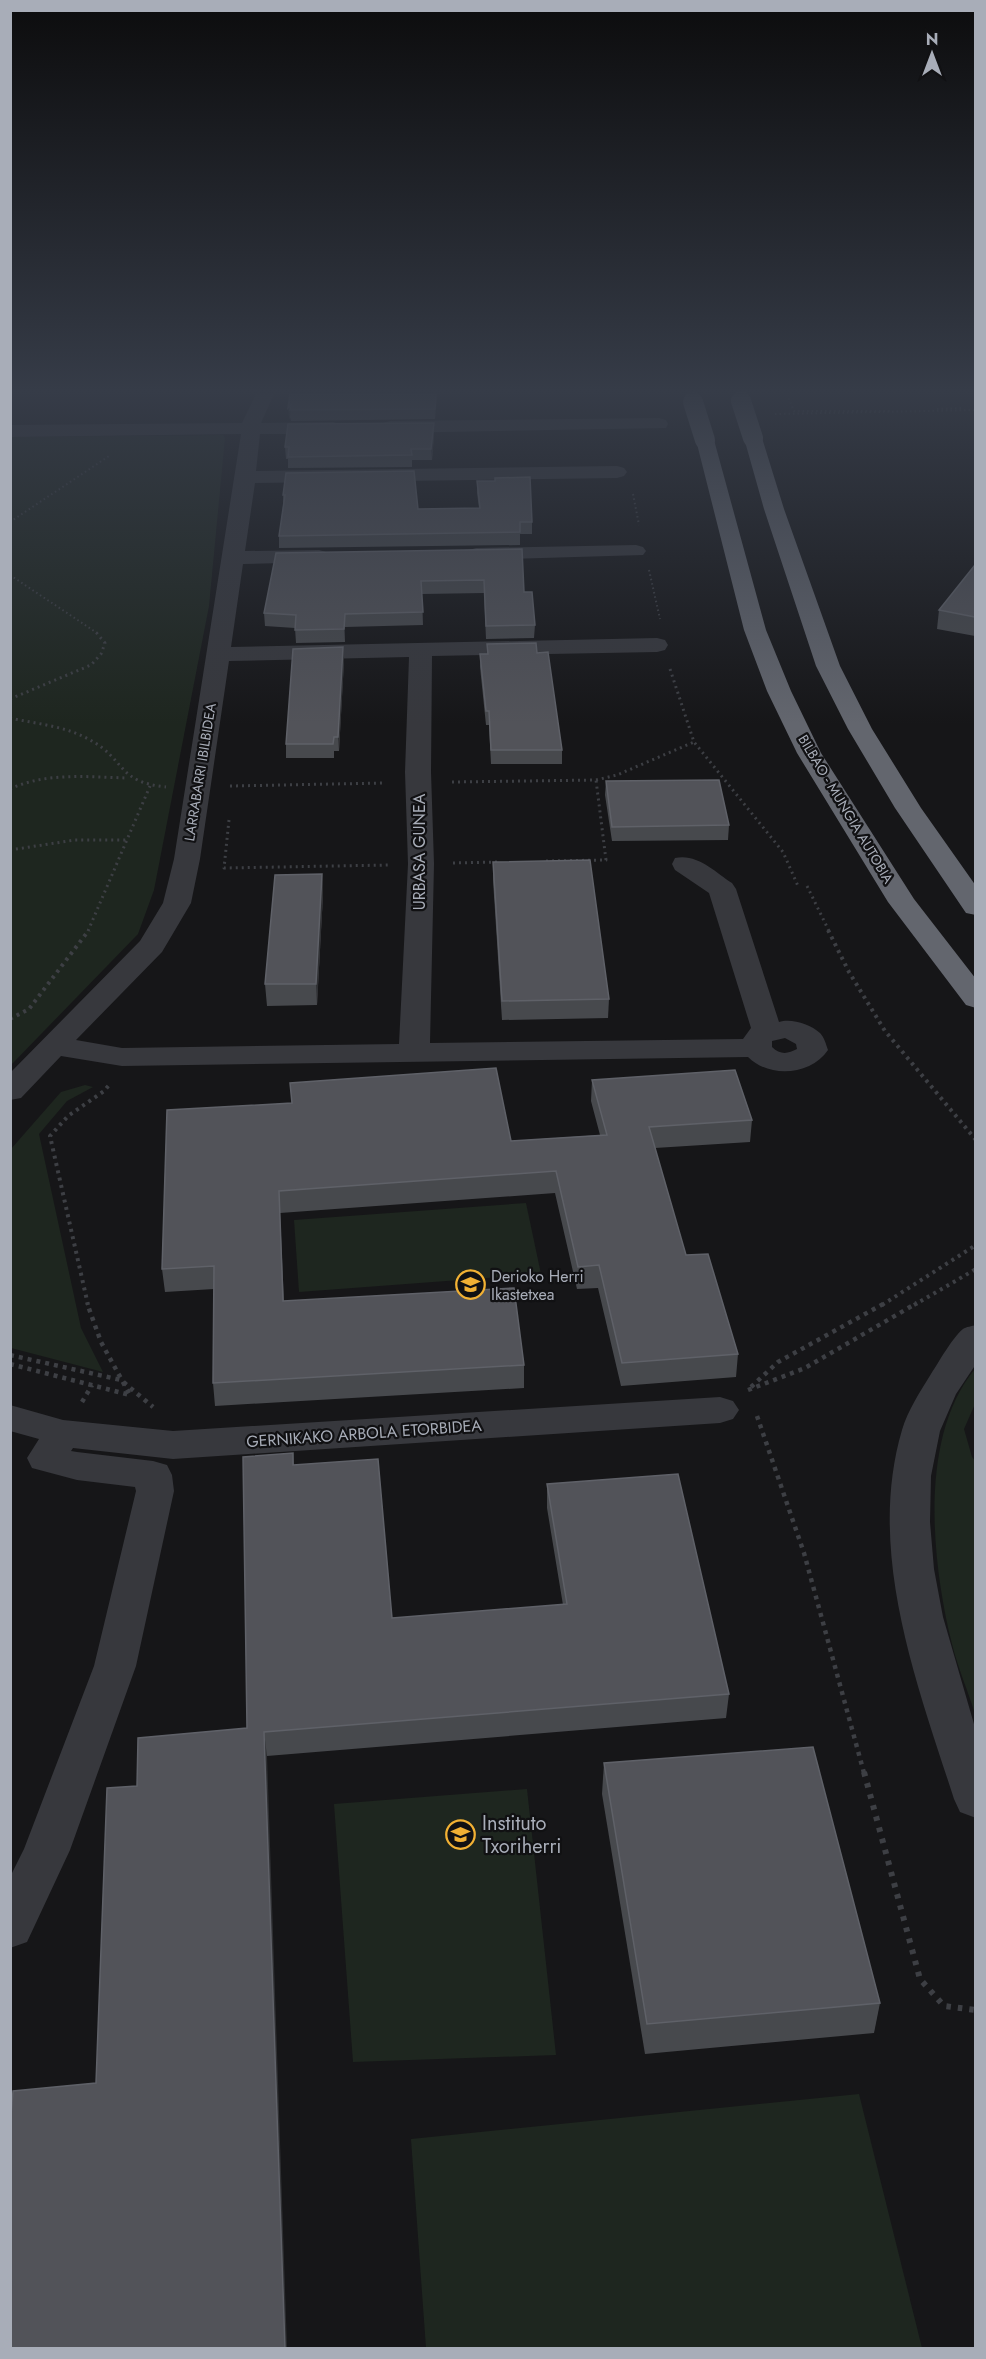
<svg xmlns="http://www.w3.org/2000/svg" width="986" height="2359" viewBox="0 0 986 2359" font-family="Jost,sans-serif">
<rect width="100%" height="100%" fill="#161618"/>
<g fill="#1e261f">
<polygon points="223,435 225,438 209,606 154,890 138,934 11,1065 11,437"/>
<polygon points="85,1085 93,1087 67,1101 39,1134 81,1328 103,1372 11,1348 11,1149 61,1092"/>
<polygon points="526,1203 541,1274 299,1292 294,1220"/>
<path d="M975,1369V1404L964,1429L972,1457L976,1462L975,1714C968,1691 958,1668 952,1644C932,1564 918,1437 975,1369Z"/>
<polygon points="527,1789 556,2055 353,2062 334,1804"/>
<polygon points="859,2094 922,2348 426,2348 411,2139"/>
</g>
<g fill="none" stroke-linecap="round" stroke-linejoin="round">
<g stroke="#3d3f44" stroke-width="2" stroke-dasharray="1.5 3" stroke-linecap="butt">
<polyline points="787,394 794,411 891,411"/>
<polyline points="937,409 963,408"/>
<polyline points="775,414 976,410"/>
<polyline points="633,494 639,525"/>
<polyline points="10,522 109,456"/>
<polyline points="649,570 660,619"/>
<polyline points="10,575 97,633"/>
</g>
<g stroke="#3d3f44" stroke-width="3" stroke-dasharray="2 4" stroke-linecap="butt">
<polyline points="670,669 694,742 783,852 798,886"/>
<polyline points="10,699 91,665 101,654 105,643 95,631"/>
<path d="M10,718C37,724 66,726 90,740C126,759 116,782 166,787"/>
<polyline points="452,782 596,780 617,775 694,742"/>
<polyline points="230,786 385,783"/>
<path d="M10,789C46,772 89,777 128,778"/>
<polyline points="229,820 224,868 389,865"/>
<polyline points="10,850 75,840 128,840"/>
<polyline points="546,861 606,860 596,780"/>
<polyline points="453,863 497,862"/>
<polyline points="807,886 829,931"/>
<polyline points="88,931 150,786"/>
</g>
<g stroke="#3d3f44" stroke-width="4" stroke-dasharray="3 4.5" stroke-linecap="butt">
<polyline points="828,930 849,972 885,1031 976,1140"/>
<polyline points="10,1019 29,1009 89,930"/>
<polyline points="88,1305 50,1136 68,1116 104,1091 110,1084"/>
<polyline points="882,1305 976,1245"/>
<polyline points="914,1305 976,1269"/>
</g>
<g stroke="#3d3f44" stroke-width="4.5" stroke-dasharray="4 5" stroke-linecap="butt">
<polyline points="10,1355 121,1380 153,1407"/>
<polyline points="10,1364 130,1395 101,1342 87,1303"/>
<polyline points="751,1387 778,1362 885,1303"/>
<polyline points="748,1390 805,1368 917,1303"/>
<polyline points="82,1402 92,1385"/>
<polyline points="757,1416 804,1553 864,1773"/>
</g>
<polyline stroke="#3d3f44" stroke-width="6" stroke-dasharray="4.5 7" stroke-linecap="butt" points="864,1772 920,1979 944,2006 976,2010"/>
<g fill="#37383d" fill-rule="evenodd">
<path d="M256,394H274L261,423L333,422L340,424L342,428L340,432L333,434H260L256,471L617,466L624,468L627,472L624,476L617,478L255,483L245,551L319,550L326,552L330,556L326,560L319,562L243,564L231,647L657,638L665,640L668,645L665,650L657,652L432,656L431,772L434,864L430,1043L743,1039L751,1028L709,893L675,870L672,864L675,858C697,853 715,872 732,883L736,889L779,1022C791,1018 810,1024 820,1033C824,1037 826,1044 828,1050C811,1075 770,1079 748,1057L122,1066L61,1056L21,1098L10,1100V1073L140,941L163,903L174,859L241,434L10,437V425L242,423ZM409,657L405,772L408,864L399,1044L122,1048L76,1040L162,952L191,903L200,859L229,661ZM785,1038L796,1044L797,1049C788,1054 780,1055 772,1047V1041Z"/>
<polygon points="659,418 666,420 668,424 666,428 390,433 383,431 381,427 383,423 390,421"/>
<polygon points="636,545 643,547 646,551 643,555 476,560 469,558 465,554 469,550 476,548"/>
<path d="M976,1325V1364L956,1394L940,1431L931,1476L930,1522L934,1569L943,1617L976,1731V1818L960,1812L954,1799C917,1684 866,1552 902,1430C908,1410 920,1392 931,1374C939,1362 952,1338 963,1329C966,1327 972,1326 976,1325Z"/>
<polygon points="720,1397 733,1401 739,1410 733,1419 720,1423 173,1459 73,1448 71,1451 77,1452 153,1461 167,1465 172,1475 174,1491 136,1666 70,1850 27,1942 10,1948 10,1877 24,1849 94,1666 136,1491 135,1487 77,1480 32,1468 27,1458 39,1439 10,1431 10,1405 63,1420 173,1431"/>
</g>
<g fill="#63666e" fill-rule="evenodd">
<polygon points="753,432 760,434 762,438 784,509 840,666 872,729 921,808 976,886 976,915 966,913 895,808 848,729 816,666 764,509 744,438 746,434"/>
<polygon points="705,434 712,436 714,440 766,630 791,691 821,753 914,899 976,979 976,1008 966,1005 888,902 797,753 767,691 744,630 696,440 698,436"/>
</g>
<g stroke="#63666e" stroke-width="20">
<polyline points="741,401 753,438"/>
<polyline points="693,402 705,440"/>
</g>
</g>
<g fill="#47494d">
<polygon points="290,394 437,394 435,419 291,421 290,417 289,419"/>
<polygon points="434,423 434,435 432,460 412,460 412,467 288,468 288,459 286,459 285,447"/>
<polygon points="477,481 532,522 532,534 520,534 520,545 279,548 279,536 283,506 283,495 418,509 479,508 477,493"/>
<polygon points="522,549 524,592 535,625 534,638 486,639 484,593 422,594 423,625 345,627 345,642 296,643 295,628 265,626 264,613"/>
<polygon points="975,565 975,636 937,629 939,610"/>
<polygon points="487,644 537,653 562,750 562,764 491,764 489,725 486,725 480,667 480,654 487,654"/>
<polygon points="343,647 344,661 339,751 334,751 334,758 286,758 286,744"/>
<polygon points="606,781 729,825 728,840 612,841 605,795"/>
<polygon points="493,862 609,999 608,1018 502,1020 493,880"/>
<polygon points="322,874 323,895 317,1005 267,1006 265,984"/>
<polygon points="592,1080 752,1120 750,1142 655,1148 686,1255 738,1354 736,1377 621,1386 598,1288 577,1289 555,1193 280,1213 284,1301 524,1365 524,1388 215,1406 213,1383 214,1289 165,1292 162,1269 167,1110 511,1141 600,1135 591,1101"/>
<polygon points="293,1453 294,1465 392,1618 563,1605 547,1508 547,1484 729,1694 726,1718 267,1756 96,2083 137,1786 247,1728"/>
<polygon points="604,1763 880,2003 874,2033 645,2054 602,1794"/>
</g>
<g fill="#2f3033">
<polygon points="436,394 437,394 435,419 435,409"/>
<polygon points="291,405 290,417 289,419 288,408"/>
<polygon points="434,423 434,435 432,460 431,449"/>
<polygon points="345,614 345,642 344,629"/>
<polygon points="343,647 344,661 339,751 338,737"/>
<polygon points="322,874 323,895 317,1005 316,984"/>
<polygon points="264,1732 267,1756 287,2349 285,2349"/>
</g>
<g fill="#525359" stroke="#5f6168" stroke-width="1.5">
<polygon points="290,394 436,394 435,409 290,410 291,405 288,408"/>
<polygon points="434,423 431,449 411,449 412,455 288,457 289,447 285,447 288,424"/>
<polygon points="414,471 418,509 480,508 477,481 495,481 495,478 530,477 532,522 520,522 520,532 279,536 285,495 283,495 286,473"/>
<polygon points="522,549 524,592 532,592 535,625 486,626 484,580 421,581 423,612 345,614 344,629 295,630 296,615 264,613 276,553"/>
<polygon points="975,565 975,617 939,610"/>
<polygon points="536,643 537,653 548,652 562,750 491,750 489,711 486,711 480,654 488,654 487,644"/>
<polygon points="343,647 338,737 334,737 333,744 286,744 293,649"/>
<polygon points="719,780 729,825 612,827 606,781"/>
<polygon points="590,860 609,999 502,1001 493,862"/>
<polygon points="322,874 316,984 265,984 275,875"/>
<polygon points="496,1068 511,1141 607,1135 592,1080 735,1070 752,1120 649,1127 686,1255 708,1254 738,1354 622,1363 599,1265 578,1267 556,1171 279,1191 283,1301 514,1288 524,1365 213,1383 214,1266 162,1269 167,1110 292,1103 290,1083"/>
<polygon points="293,1453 293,1465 378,1459 392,1618 567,1604 547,1484 678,1474 729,1694 264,1732 285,2349 10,2349 10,2127 13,2091 96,2083 107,1788 137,1786 138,1738 247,1728 243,1457"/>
<polygon points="813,1747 880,2003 647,2024 604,1763"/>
</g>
<linearGradient id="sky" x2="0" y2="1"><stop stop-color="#0c0c0d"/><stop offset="0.54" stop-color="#363c48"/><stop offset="1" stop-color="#363c48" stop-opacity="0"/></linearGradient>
<rect width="986" height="724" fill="url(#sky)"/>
<defs>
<symbol id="school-ring" viewBox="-11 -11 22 22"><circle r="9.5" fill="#111113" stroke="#f2b134" stroke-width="1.5"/><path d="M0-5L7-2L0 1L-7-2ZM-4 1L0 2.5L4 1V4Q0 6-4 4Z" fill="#f2b134"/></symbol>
</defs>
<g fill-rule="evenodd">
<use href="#school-ring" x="454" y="1268" width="33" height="33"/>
<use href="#school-ring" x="444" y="1818" width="33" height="33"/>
</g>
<g text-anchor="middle" stroke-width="4.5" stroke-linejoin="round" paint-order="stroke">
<g font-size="14" fill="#a8adb8" stroke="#111113">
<text transform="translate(200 772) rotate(-81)" y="5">LARRABARRI IBILBIDEA</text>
<text transform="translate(846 809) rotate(59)" y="5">BILBAO - MUNGIA AUTOBIA</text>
</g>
<g font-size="16" fill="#a8adb8" stroke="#111113">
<text transform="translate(419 852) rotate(-90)" y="6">URBASA GUNEA</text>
<text transform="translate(364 1433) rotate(-4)" y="6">GERNIKAKO ARBOLA ETORBIDEA</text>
</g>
<g font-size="16" fill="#a8adb8" stroke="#111113" text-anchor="start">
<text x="491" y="1282">Derioko Herri<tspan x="491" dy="18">Ikastetxea</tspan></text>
</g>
<g font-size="20" fill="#a8adb8" stroke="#111113" text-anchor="start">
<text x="482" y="1830">Instituto<tspan x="482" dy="23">Txoriherri</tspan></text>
</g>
</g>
<rect width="986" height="2359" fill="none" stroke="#a8adb8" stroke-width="24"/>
<g transform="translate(932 54)" stroke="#111113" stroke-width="4.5" paint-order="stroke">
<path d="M0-4.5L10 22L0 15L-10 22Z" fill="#a8adb8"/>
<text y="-9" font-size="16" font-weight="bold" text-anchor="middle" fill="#a8adb8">N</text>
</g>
</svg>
